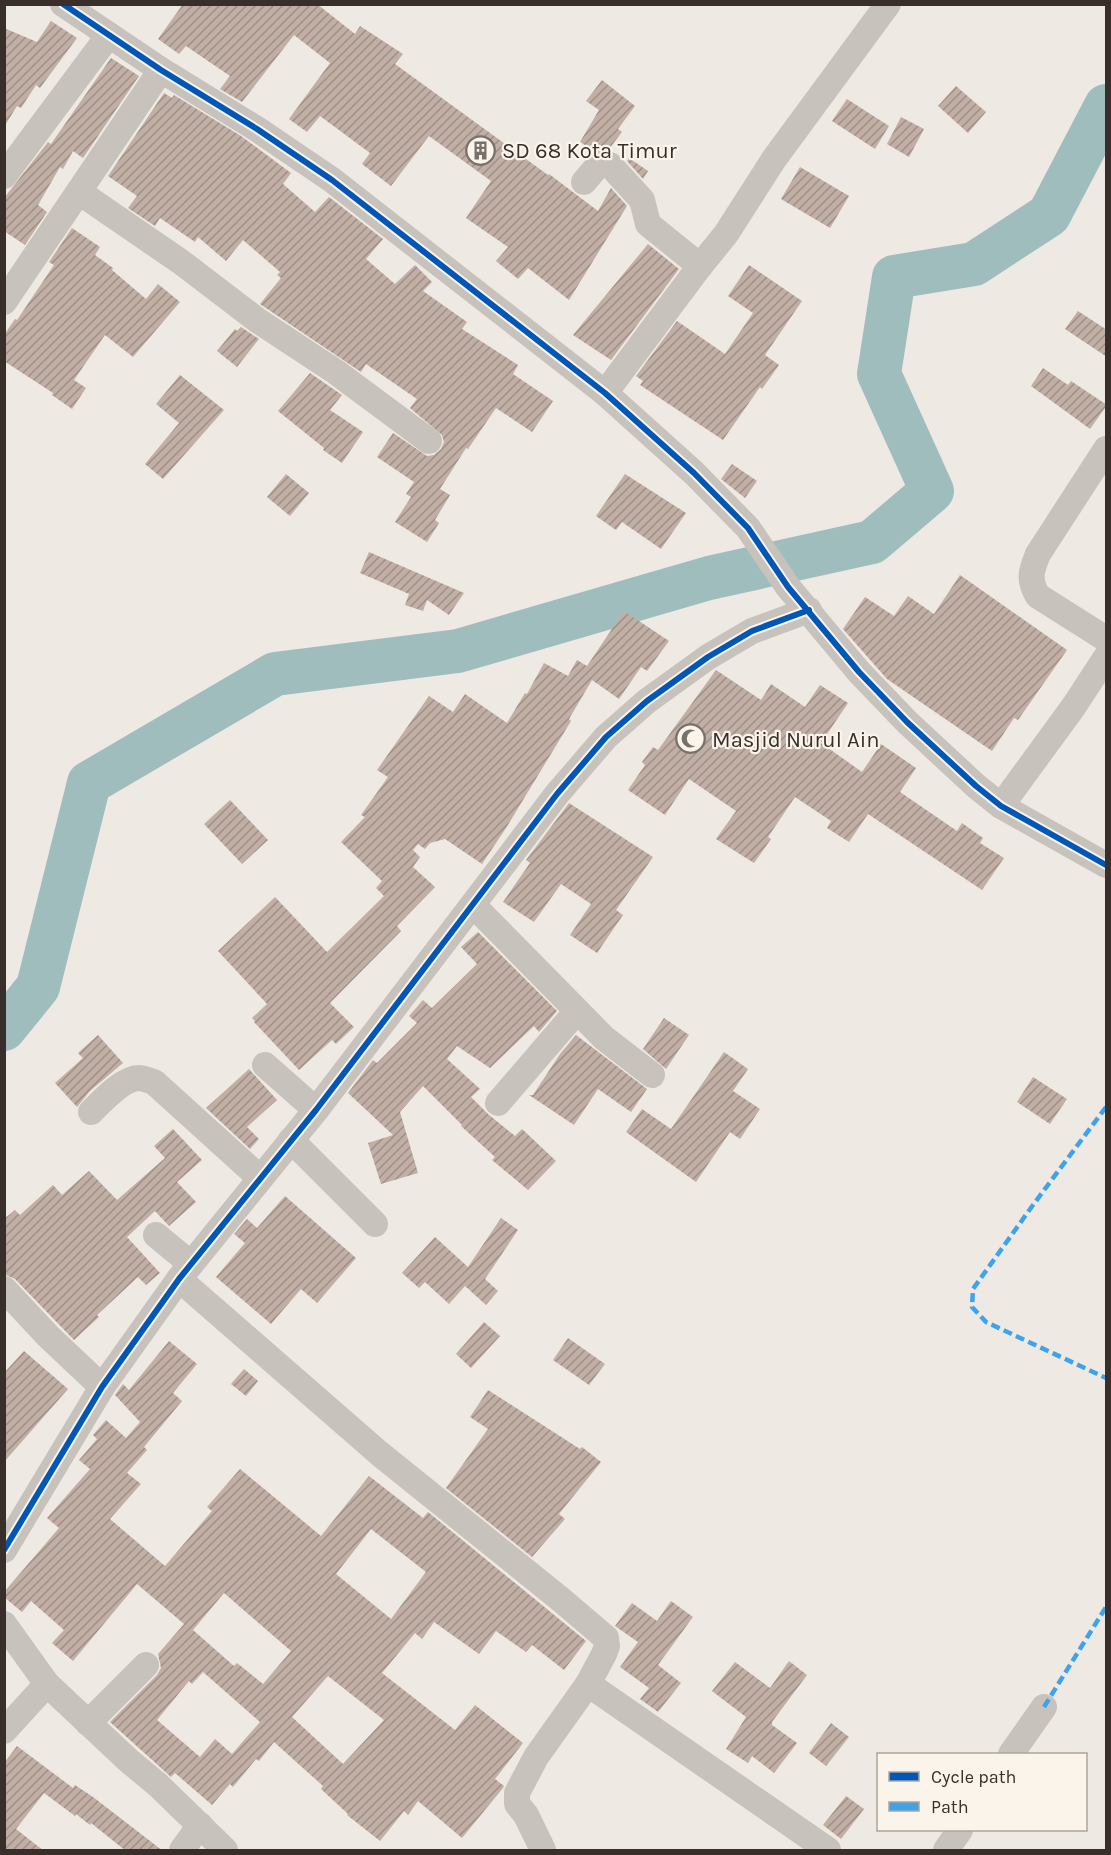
<svg xmlns="http://www.w3.org/2000/svg" width="1111" height="1855" viewBox="0 0 1111 1855" font-family="Karla,sans-serif">
<defs>
<pattern id="building-hatch" width="6" height="6" patternUnits="userSpaceOnUse" patternTransform="scale(1.5)"><rect width="6" height="6" fill="#c1afa5"/><path d="M-1 1l2-2M0 6l6-6M5 7l2-2" fill="none" stroke="#9e8f87"/></pattern>
</defs>
<rect width="100%" height="100%" fill="#eee9e3"/>
<g fill="none" stroke-linecap="round" stroke-linejoin="round">
<polyline stroke="#a0bdbe" stroke-width="44" points="4,1029 38,987 89,783 275,674 458,651 709,578 872,542 932,491 879,374 894,277 974,264 1049,215 1106,106"/>
</g>
<g fill="url(#building-hatch)" fill-rule="evenodd">
<polygon points="183,4 317,4 355,34 360,26 403,54 395,64 548,175 549,174 598,211 611,188 627,206 569,300 528,268 518,279 496,261 508,247 466,218 491,181 429,136 391,186 362,164 370,153 320,116 307,132 289,119 330,63 294,35 242,102 220,89 230,76 186,46 179,54 158,39"/>
<polygon points="51,21 77,38 40,88 36,85 21,108 17,106 4,127 4,28 37,42"/>
<polygon points="111,58 139,76 83,158 73,151 63,169 60,167 38,205 47,212 25,245 4,231 4,198 48,142 51,144"/>
<polygon points="602,80 635,106 618,129 622,132 609,149 602,148 593,150 580,142 599,110 586,101"/>
<polygon points="956,86 986,112 968,133 938,106"/>
<polygon points="164,93 172,98 174,95 241,136 291,173 283,184 315,212 329,197 383,239 366,259 395,284 415,265 432,282 423,291 467,322 462,329 518,365 513,374 553,401 532,432 496,408 468,449 466,448 440,489 450,495 435,520 439,523 427,542 395,522 411,497 406,494 414,482 377,457 393,433 427,456 434,455 441,449 444,442 442,435 410,408 417,399 366,364 361,372 260,304 281,278 277,275 280,272 243,240 226,261 198,237 195,242 160,218 155,226 128,208 137,196 108,176"/>
<polygon points="847,99 889,126 875,149 832,121"/>
<polygon points="901,117 924,129 909,157 887,144"/>
<polygon points="629,158 648,171 643,179 627,161"/>
<polygon points="800,167 849,196 830,228 781,199"/>
<polygon points="72,228 100,247 95,255 113,268 112,270 146,299 158,284 180,302 133,357 105,335 74,380 86,388 72,409 52,395 53,393 4,361 4,335 15,319 17,320 54,265 49,262"/>
<polygon points="648,244 679,269 611,360 573,335"/>
<polygon points="749,265 802,301 765,355 779,365 762,389 760,387 723,440 640,385 643,381 636,376 677,321 725,354 753,313 728,296"/>
<polygon points="1078,311 1107,330 1107,357 1065,329"/>
<polygon points="241,327 259,339 237,367 217,351 235,329 237,331"/>
<polygon points="1043,368 1068,385 1071,381 1107,405 1090,429 1031,386"/>
<polygon points="310,373 342,395 330,410 363,432 342,463 323,450 324,448 278,411"/>
<polygon points="180,375 224,410 163,479 145,464 179,423 156,404"/>
<polygon points="732,464 757,481 745,498 721,479"/>
<polygon points="286,474 309,493 290,516 267,497"/>
<polygon points="625,474 686,513 661,549 622,522 616,530 596,516"/>
<polygon points="369,552 464,593 449,615 427,600 423,611 405,605 409,594 360,573"/>
<polygon points="960,575 1067,650 1018,720 1014,718 992,751 887,679 843,629 865,597 894,616 908,596 934,614"/>
<polygon points="624,611 669,641 647,671 641,667 619,699 592,680 569,719 571,721 506,828 482,864 445,839 430,843 425,849 418,844 413,850 420,857 413,867 435,887 397,926 401,931 330,1003 354,1027 336,1044 332,1040 299,1070 254,1022 255,1021 252,1018 267,1004 218,951 275,897 327,952 384,896 376,888 382,881 341,842 365,817 361,815 388,777 377,770 429,696 453,712 465,694 507,723 525,693 527,694 544,663 568,676 577,660 587,666"/>
<polygon points="716,670 761,700 771,684 805,707 820,685 848,703 821,743 862,772 881,744 916,768 900,792 957,831 962,823 983,838 980,843 1004,858 982,890 868,814 849,842 827,828 831,821 795,797 768,837 771,839 754,863 716,839 736,811 689,779 665,815 628,790 645,765 642,762 653,747 658,750"/>
<polygon points="230,800 268,840 242,864 204,824"/>
<polygon points="569,803 653,857 616,910 623,915 597,953 570,935 591,904 561,884 534,922 503,902 530,863 526,860"/>
<polygon points="478,932 557,1011 539,1032 534,1026 490,1068 457,1046 447,1059 480,1089 471,1097 488,1114 515,1136 522,1129 556,1161 528,1190 492,1160 495,1157 461,1126 462,1125 423,1086 400,1112 418,1173 381,1184 368,1143 393,1135 348,1093 373,1060 377,1063 417,1023 409,1016 423,1000 432,1008 477,964 461,947"/>
<polygon points="664,1018 689,1035 666,1069 643,1049"/>
<polygon points="98,1035 123,1063 90,1091 77,1107 55,1083 83,1058 78,1053"/>
<polygon points="576,1035 647,1089 631,1112 598,1089 574,1125 529,1095 533,1095 560,1054"/>
<polygon points="724,1052 748,1069 733,1091 760,1109 740,1139 730,1132 696,1182 626,1132 642,1109 671,1129"/>
<polygon points="249,1069 277,1100 247,1127 259,1139 250,1149 206,1108"/>
<polygon points="1033,1077 1067,1099 1050,1124 1017,1102"/>
<polygon points="173,1129 202,1160 177,1182 196,1202 169,1226 155,1211 127,1237 160,1273 146,1285 138,1277 97,1315 99,1317 74,1340 15,1279 4,1274 4,1219 15,1210 20,1215 53,1185 62,1195 89,1171 117,1200 165,1158 154,1146"/>
<polygon points="285,1196 356,1258 317,1303 301,1289 271,1324 216,1277 245,1243 234,1234 247,1219 257,1228"/>
<polygon points="501,1218 518,1230 485,1279 498,1291 486,1305 465,1286 449,1304 425,1282 419,1288 402,1273 435,1237 468,1267"/>
<polygon points="484,1322 500,1336 471,1368 456,1354"/>
<polygon points="568,1338 605,1364 589,1385 553,1360"/>
<path d="M169,1341L197,1364L173,1393L182,1401L144,1447L147,1450L127,1473L141,1484L110,1519L165,1566L212,1511L207,1507L240,1469L321,1536L369,1476L423,1518L428,1512L586,1641L564,1670L532,1645L526,1652L496,1631L479,1654L434,1622L422,1639L415,1633L382,1673L455,1730L475,1705L523,1743L495,1779L504,1786L503,1788L462,1838L418,1801L408,1815L404,1811L380,1841L347,1815L348,1814L321,1789L323,1786L274,1742L259,1761L256,1759L233,1787L230,1784L212,1805L175,1773L171,1777L110,1722L157,1675L161,1668L158,1654L184,1624L137,1584L73,1661L52,1643L64,1630L31,1601L22,1612L4,1597V1592L59,1528L47,1518L90,1469L79,1460L97,1439L93,1435L106,1420L126,1438L140,1422L115,1395L123,1384L129,1390ZM371,1529L426,1572L391,1619L336,1574ZM224,1593L291,1651L263,1684L237,1663L234,1666L193,1630ZM203,1672L260,1722L232,1754L215,1739L200,1757L157,1720L189,1681L192,1684ZM328,1676L384,1720L343,1764L292,1717Z"/>
<polygon points="24,1351 68,1389 4,1462 4,1373"/>
<polygon points="244,1369 258,1381 246,1396 231,1384"/>
<polygon points="488,1390 580,1449 582,1447 601,1462 559,1514 565,1519 532,1557 446,1488 488,1429 470,1417"/>
<polygon points="671,1601 693,1617 658,1665 681,1683 658,1712 640,1699 649,1688 620,1667 638,1642 615,1626 632,1603 657,1621"/>
<polygon points="789,1661 807,1675 772,1722 772,1725 797,1743 774,1773 752,1756 748,1763 726,1749 746,1717 712,1691 735,1662 770,1688"/>
<polygon points="831,1723 849,1737 826,1766 809,1753"/>
<polygon points="17,1746 73,1788 75,1785 93,1797 163,1851 126,1851 91,1823 90,1825 76,1814 75,1816 44,1793 16,1829 44,1851 4,1851 4,1763"/>
<polygon points="846,1796 864,1809 841,1839 823,1825"/>
</g>
<g fill="none" stroke-linecap="round" stroke-linejoin="round">
<g stroke="#c7c2bc" stroke-width="26">
<polyline points="63,4 161,70 257,129 332,180 605,393 694,473 748,528 788,587 859,672 907,722 976,786 1001,806 1106,865"/>
<polyline points="4,176 109,35"/>
<polyline points="584,182 600,163 610,165 642,200 648,224 700,266"/>
<polyline points="79,192 181,262 257,320 336,372 429,441"/>
<polyline points="4,302 161,70"/>
<polyline points="605,393 700,266 726,234 774,159 888,4"/>
<path d="M1106,449L1038,554C1031,571 1028,580 1038,596L1106,639"/>
<polyline points="1001,806 1074,706 1106,657"/>
<polyline points="473,905 604,1038 652,1075"/>
<polyline points="265,1065 316,1110"/>
<polyline points="498,1103 577,1011"/>
<path d="M91,1112C102,1101 123,1078 139,1078C143,1078 150,1081 154,1082L260,1178"/>
<polyline points="291,1140 375,1224"/>
<polyline points="156,1235 191,1264"/>
<polyline points="179,1279 380,1454 559,1598 606,1638 607,1646 604,1654 588,1684 536,1757 517,1793 517,1804 526,1815 543,1850"/>
<polyline points="4,1289 48,1336 102,1387"/>
<polyline points="4,1550 102,1387 179,1279 316,1110 557,794 606,737 647,701 708,657 752,631 809,610"/>
<polyline points="4,1624 47,1684 128,1760 158,1785 225,1850"/>
<polyline points="588,1684 828,1850"/>
<polyline points="88,1723 146,1665"/>
<polyline points="4,1731 47,1684"/>
<polyline points="1011,1754 1044,1707"/>
<polyline points="182,1850 200,1825"/>
<polyline points="946,1850 960,1830"/>
</g>
<g stroke="#3fa3eb" stroke-width="4.5" stroke-dasharray="9 4.5" stroke-linecap="butt">
<polyline points="1106,1107 1033,1205 973,1289 972,1307 986,1322 1106,1378"/>
<polyline points="1044,1707 1106,1607"/>
</g>
<defs>
<g id="cycleway">
<polyline points="63,4 161,70 257,129 332,180 605,393 694,473 748,528 788,587 859,672 907,722 976,786 1001,806 1106,865"/>
<polyline points="4,1550 102,1387 179,1279 316,1110 557,794 606,737 647,701 708,657 752,631 809,610"/>
</g>
</defs>
<use href="#cycleway" stroke="#faf4eb" stroke-width="10"/>
<use href="#cycleway" stroke="#0057b8" stroke-width="6"/>
</g>
<defs>
<symbol id="building-ring" viewBox="-11 -11 22 22"><circle r="9.5" fill="#faf4eb" stroke="#78706b" stroke-width="1.5"/><path d="M-4-6H4V6H1V3H-1V6H-4ZM-2.5-4.3h1.7v1.8h-1.7ZM.8-4.3h1.7v1.8H.8ZM-2.5-1h1.7V.8h-1.7ZM.8-1h1.7V.8H.8Z" fill="#78706b"/></symbol>
<symbol id="mosque-ring" viewBox="-11 -11 22 22"><circle r="9.5" fill="#faf4eb" stroke="#78706b" stroke-width="1.5"/><path d="M3.5-4.9A6 6 0 1 0 3.5 4.9A5 5 0 1 1 3.5-4.9Z" fill="#78706b"/></symbol>
</defs>
<g fill-rule="evenodd">
<use href="#building-ring" x="464" y="134" width="33" height="33"/>
<use href="#mosque-ring" x="674" y="722" width="33" height="33"/>
</g>
<g text-anchor="middle" stroke-width="4.5" stroke-linejoin="round" paint-order="stroke">
<g font-size="22" fill="#382f2a" stroke="#faf4eb" text-anchor="start">
<text x="502" y="158">SD 68 Kota Timur</text>
<text x="712" y="747">Masjid Nurul Ain</text>
</g>
</g>
<rect width="1111" height="1855" fill="none" stroke="#382f2a" stroke-width="12"/>
<rect x="877" y="1753" width="210" height="78" fill="#faf4eb" stroke="#aca59e" stroke-width="1.5"/>
<rect x="889" y="1772" width="30" height="9" fill="#0057b8" stroke="#aca59e" stroke-width="1.5"/>
<text x="931" y="1783" font-size="18" fill="#382f2a">Cycle path</text>
<rect x="889" y="1802" width="30" height="9" fill="#3fa3eb" stroke="#aca59e" stroke-width="1.5"/>
<text x="931" y="1813" font-size="18" fill="#382f2a">Path</text>
</svg>
